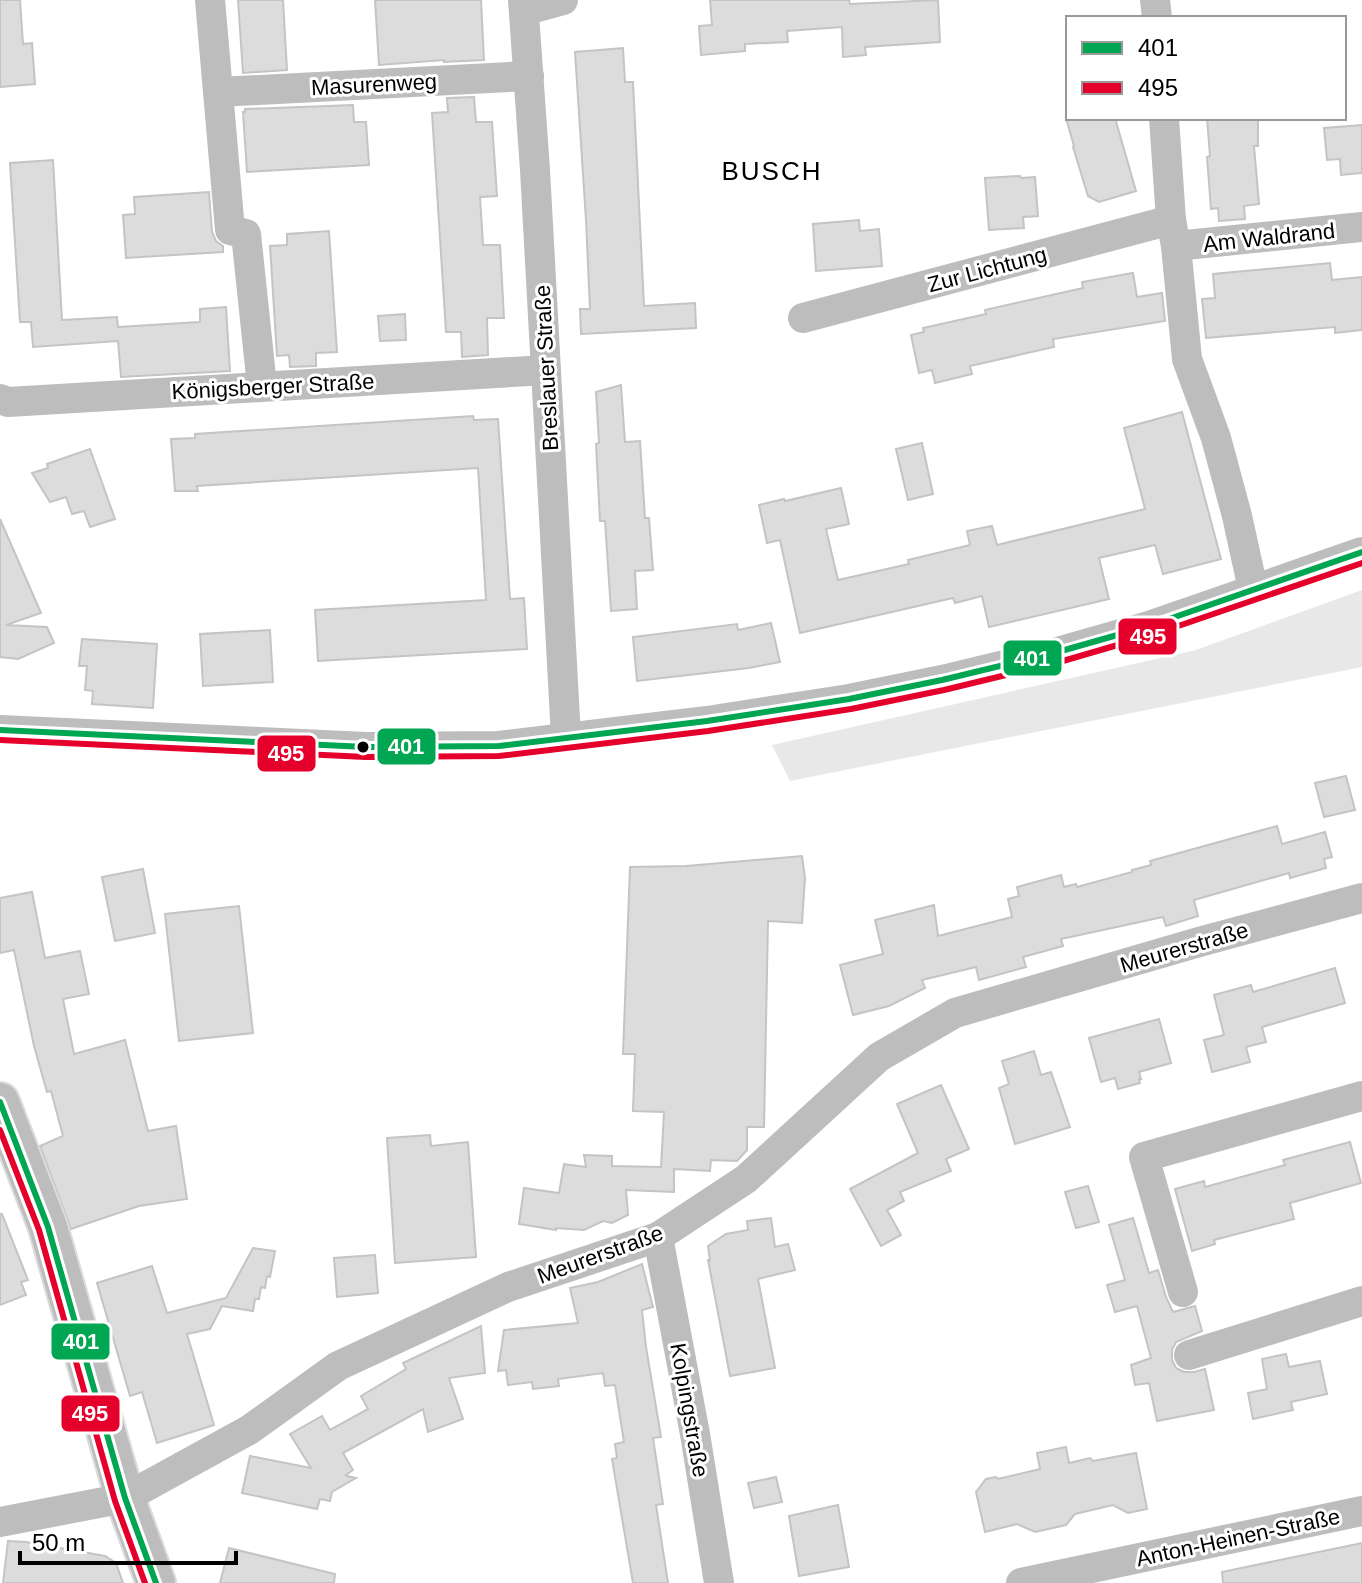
<svg xmlns="http://www.w3.org/2000/svg" width="1362" height="1583" viewBox="0 0 1362 1583" font-family="Helvetica,sans-serif">
<rect width="100%" height="100%" fill="#fff"/>
<polygon fill="#e8e8e8" points="1362,590 1362,667 790,781 772,745 1196,650"/>
<g fill="#dcdcdc" stroke="#c4c4c4" stroke-width="2">
<polygon points="0,0 20,0 23,44 32,43 35,84 0,87"/>
<polygon points="238,0 283,0 287,70 243,73"/>
<polygon points="375,0 481,0 484,60 444,62 444,60 379,65"/>
<polygon points="710,0 849,0 850,4 938,0 940,42 865,47 866,55 843,57 842,27 787,31 788,42 745,44 745,51 701,55 699,26 712,25"/>
<polygon points="623,48 625,82 633,82 644,306 695,303 696,328 581,334 580,309 590,309 586,220 575,52"/>
<polygon points="474,97 476,122 492,122 497,196 480,197 483,245 500,245 504,318 487,318 488,355 462,357 461,332 446,332 432,113 448,112 447,98"/>
<polygon points="353,105 354,122 366,122 369,165 247,172 243,112 245,112 245,109"/>
<polygon points="1066,118 1115,118 1136,191 1099,202 1088,196 1073,147 1074,146"/>
<polygon points="1207,118 1258,118 1258,146 1254,146 1259,204 1244,206 1245,219 1219,221 1218,208 1211,209 1207,157 1210,156"/>
<polygon points="1362,125 1362,173 1341,175 1340,159 1327,160 1324,128"/>
<polygon points="53,160 62,320 117,317 118,327 200,322 200,309 226,307 230,371 121,377 118,341 33,347 31,322 20,322 10,163"/>
<polygon points="1020,176 1021,178 1035,177 1038,216 1023,217 1024,228 989,230 985,178"/>
<polygon points="209,192 212,232 216,241 223,246 223,252 126,258 123,215 135,214 134,197"/>
<polygon points="859,220 860,231 879,229 882,266 816,271 813,224"/>
<polygon points="329,231 337,352 316,353 316,366 290,367 289,355 277,356 270,246 287,245 287,234"/>
<polygon points="1330,263 1332,280 1362,277 1362,330 1335,333 1335,327 1206,338 1202,299 1215,298 1213,274"/>
<polygon points="1133,273 1137,297 1162,293 1165,321 1053,339 1054,347 970,366 972,374 935,383 932,370 919,373 911,335 924,332 923,328 986,314 985,310 1083,288 1082,282"/>
<polygon points="405,314 406,340 380,341 378,316"/>
<polygon points="621,385 625,442 640,441 645,518 649,518 653,570 635,571 637,609 611,611 605,521 600,521 596,444 599,443 596,392"/>
<polygon points="1182,412 1221,559 1163,574 1155,545 1099,558 1109,599 989,627 982,596 955,603 953,598 800,633 780,540 767,543 759,505 784,499 785,501 841,488 849,524 826,529 838,580 909,564 908,560 970,545 967,531 992,526 997,545 1145,509 1124,428"/>
<polygon points="473,416 474,420 498,419 510,599 524,598 527,649 318,661 315,610 486,600 478,468 197,486 198,491 175,491 171,439 195,438 195,434"/>
<polygon points="922,443 933,494 908,500 896,449"/>
<polygon points="90,449 115,519 90,527 84,511 72,514 66,497 50,502 32,473 48,468 47,464"/>
<polygon points="0,519 41,613 6,625 47,627 54,643 18,659 0,657"/>
<polygon points="771,623 780,662 749,668 637,681 633,637 737,624 738,630"/>
<polygon points="270,630 273,682 203,686 200,634"/>
<polygon points="82,639 157,644 153,708 92,704 93,691 85,690 87,666 79,666"/>
<polygon points="1346,776 1355,810 1324,817 1315,783"/>
<polygon points="1277,826 1282,844 1325,832 1332,857 1324,859 1326,868 1290,878 1289,873 1194,900 1198,916 1166,926 1163,917 1061,939 1063,946 1023,957 1026,967 979,980 976,967 922,980 925,988 889,1006 853,1015 840,965 883,954 875,920 934,905 938,936 1012,917 1008,899 1019,896 1017,887 1061,875 1064,887 1076,884 1077,887 1132,872 1132,870 1151,865 1150,861"/>
<polygon points="802,856 805,878 802,923 768,921 764,1127 747,1127 747,1150 737,1161 711,1160 710,1171 674,1169 674,1192 626,1190 628,1215 612,1223 603,1221 584,1230 556,1228 556,1230 519,1224 524,1188 559,1193 564,1164 586,1167 584,1155 612,1156 612,1166 661,1167 664,1112 633,1111 635,1054 623,1054 630,867 686,866"/>
<polygon points="143,869 155,933 115,941 102,877"/>
<polygon points="32,892 45,958 80,951 89,994 63,999 74,1054 125,1040 148,1131 176,1126 187,1199 139,1206 71,1229 40,1146 63,1136 51,1091 47,1092 34,1046 14,950 0,953 0,898"/>
<polygon points="239,906 253,1033 179,1041 165,914"/>
<polygon points="1335,968 1345,1003 1262,1027 1266,1042 1246,1047 1250,1062 1212,1072 1204,1040 1224,1035 1214,995 1251,985 1253,992"/>
<polygon points="1159,1019 1171,1063 1139,1072 1141,1079 1139,1079 1140,1083 1118,1089 1115,1078 1101,1082 1089,1038"/>
<polygon points="1034,1051 1041,1075 1051,1072 1070,1127 1015,1144 999,1088 1009,1084 1002,1061"/>
<polygon points="941,1085 969,1149 946,1159 951,1171 900,1192 904,1201 887,1210 901,1235 881,1246 850,1189 918,1153 897,1104"/>
<polygon points="430,1135 431,1146 468,1142 476,1257 395,1263 387,1138"/>
<polygon points="1350,1142 1361,1183 1290,1203 1294,1219 1214,1240 1215,1244 1192,1251 1175,1189 1204,1181 1205,1187 1285,1165 1283,1160"/>
<polygon points="1088,1186 1099,1222 1076,1228 1065,1192"/>
<polygon points="0,1214 2,1214 28,1280 21,1282 26,1295 0,1305"/>
<polygon points="771,1218 775,1247 788,1244 795,1270 758,1279 775,1368 730,1376 708,1260 710,1260 708,1246 726,1234 748,1230 747,1221"/>
<polygon points="1133,1218 1149,1273 1158,1270 1166,1297 1173,1312 1195,1306 1202,1331 1176,1342 1172,1350 1172,1360 1176,1368 1184,1372 1194,1372 1205,1369 1214,1410 1157,1421 1149,1383 1135,1385 1131,1365 1151,1358 1137,1306 1115,1312 1107,1285 1125,1280 1109,1225"/>
<polygon points="253,1248 275,1251 270,1277 267,1276 265,1288 261,1287 259,1299 255,1299 253,1311 222,1306 210,1329 187,1334 214,1425 157,1443 142,1392 130,1396 97,1283 152,1266 167,1313 226,1298"/>
<polygon points="375,1255 378,1293 337,1297 334,1258"/>
<polygon points="642,1264 653,1307 642,1310 646,1347 661,1437 653,1438 663,1504 656,1505 668,1583 633,1583 612,1459 617,1458 615,1444 624,1442 615,1385 605,1386 603,1373 558,1379 559,1386 533,1389 532,1382 508,1385 506,1370 498,1371 504,1330 578,1323 570,1288 598,1282"/>
<polygon points="481,1326 485,1373 449,1378 463,1419 428,1432 423,1409 343,1453 353,1470 346,1475 347,1476 356,1478 332,1492 330,1501 320,1499 317,1509 242,1493 250,1456 311,1468 290,1434 322,1416 330,1430 368,1409 361,1396 406,1369 403,1363"/>
<polygon points="1286,1354 1289,1367 1320,1361 1327,1394 1291,1402 1293,1410 1253,1419 1248,1393 1267,1389 1262,1359"/>
<polygon points="1066,1447 1069,1463 1090,1458 1093,1461 1136,1453 1147,1509 1128,1513 1113,1505 1075,1514 1066,1525 1035,1532 1017,1524 985,1532 976,1492 986,1479 996,1477 998,1479 1040,1469 1037,1453"/>
<polygon points="776,1477 782,1502 754,1508 748,1483"/>
<polygon points="838,1505 849,1567 799,1576 789,1516"/>
<polygon points="8,1541 26,1542 105,1556 116,1563 123,1583 3,1583"/>
<polygon points="1362,1543 1362,1583 1223,1583 1222,1572"/>
<polygon points="229,1548 335,1574 334,1583 220,1583"/>
</g>
<g fill="none" stroke-linecap="round" stroke-linejoin="round">
<defs>
<polyline id="major" points="0,1102 48,1227 125,1498 156,1583"/>
</defs>
<use href="#major" stroke="#dbdbdb" stroke-width="42"/>
<g stroke="#bdbdbd" stroke-width="30">
<polyline points="210,0 230,230 246,234 262,386"/>
<polyline points="523,0 535,170 566,737"/>
<polyline points="1155,0 1157,18"/>
<polyline points="524,9 534,8 563,0"/>
<polyline points="219,92 529,76"/>
<polyline points="1164,118 1171,220 1176,246 1187,359 1216,438 1237,516 1253,589"/>
<polyline points="1176,246 1362,227"/>
<polyline points="803,318 1171,220"/>
<polyline points="0,399 8,402 546,370"/>
<polyline points="0,730 366,747 499,746 707,721 849,699 942,680 1054,653 1149,626 1362,552"/>
<polyline points="658,1237 695,1434 719,1583"/>
<polyline points="1183,1292 1144,1157 1362,1096"/>
<polyline points="1189,1355 1362,1301"/>
<polyline points="0,1522 125,1498 249,1430 338,1366 508,1287 658,1237 746,1179 879,1057 955,1013 1199,942 1362,898"/>
<polyline points="1021,1583 1362,1511"/>
</g>
<use href="#major" stroke="#bdbdbd" stroke-width="38"/>
<defs>
<g id="bus-1">
<polyline points="0,730 366,747 499,746 707,721 849,699 942,680 1054,653 1149,626 1362,552"/>
<polyline points="0,1102 48,1227 125,1498 156,1583"/>
</g>
<g id="bus-2">
<polyline points="0,740 366,757 499,756 708,731 851,709 944,690 1056,663 1152,635 1362,563"/>
<polyline points="0,1130 39,1230 115,1501 145,1583"/>
</g>
</defs>
<use href="#bus-1" stroke="#fff" stroke-width="12"/>
<use href="#bus-2" stroke="#fff" stroke-width="12"/>
<use href="#bus-1" stroke="#00a651" stroke-width="6"/>
<use href="#bus-2" stroke="#e4002b" stroke-width="6"/>
</g>
<circle fill="#000" stroke="#fff" stroke-width="3" cx="363" cy="747" r="7"/>
<g text-anchor="middle" stroke-width="6" stroke-linejoin="round" paint-order="stroke">
<g font-size="22" fill="#000" stroke="#fff">
<text transform="translate(374 84) rotate(-3)" y="8">Masurenweg</text>
<text transform="translate(1269 237) rotate(-6)" y="8">Am Waldrand</text>
<text transform="translate(987 269) rotate(-15)" y="8">Zur Lichtung</text>
<text transform="translate(546 368) rotate(-93)" y="8">Breslauer Straße</text>
<text transform="translate(273 386) rotate(-3)" y="8">Königsberger Straße</text>
<text transform="translate(1184 947) rotate(-16)" y="8">Meurerstraße</text>
<text transform="translate(600 1254) rotate(-20)" y="8">Meurerstraße</text>
<text transform="translate(690 1410) rotate(80)" y="8">Kolpingstraße</text>
<text transform="translate(1238 1537) rotate(-12)" y="8">Anton-Heinen-Straße</text>
</g>
<g font-size="26" letter-spacing="2" fill="#000" stroke="#fff">
<text x="772" y="180">BUSCH</text>
</g>
</g>
<g stroke="#fff" stroke-width="3">
<rect x="1117" y="617" width="61" height="39" rx="8" fill="#e4002b"/>
<rect x="1002" y="639" width="61" height="38" rx="8" fill="#00a651"/>
<rect x="376" y="727" width="61" height="39" rx="8" fill="#00a651"/>
<rect x="256" y="734" width="61" height="39" rx="8" fill="#e4002b"/>
<rect x="50" y="1322" width="61" height="39" rx="8" fill="#00a651"/>
<rect x="60" y="1394" width="61" height="39" rx="8" fill="#e4002b"/>
</g>
<g font-size="22" text-anchor="middle" font-weight="bold" fill="#fff">
<text x="1148" y="644">495</text>
<text x="1032" y="666">401</text>
<text x="406" y="754">401</text>
<text x="286" y="761">495</text>
<text x="81" y="1349">401</text>
<text x="90" y="1421">495</text>
</g>
<rect x="1066" y="16" width="280" height="104" fill="#ffffff" stroke="#999999" stroke-width="2"/>
<rect x="1082" y="42" width="40" height="12" fill="#00a651" stroke="#999999" stroke-width="2"/>
<text x="1138" y="56" font-size="24" fill="#000000">401</text>
<rect x="1082" y="82" width="40" height="12" fill="#e4002b" stroke="#999999" stroke-width="2"/>
<text x="1138" y="96" font-size="24" fill="#000000">495</text>
<path d="M20 1551v12h216v-12" fill="none" stroke="#000000" stroke-width="4"/>
<text x="32" y="1551" font-size="24" fill="#000000" stroke="#ffffff" stroke-width="6" paint-order="stroke">50 m</text>
</svg>
